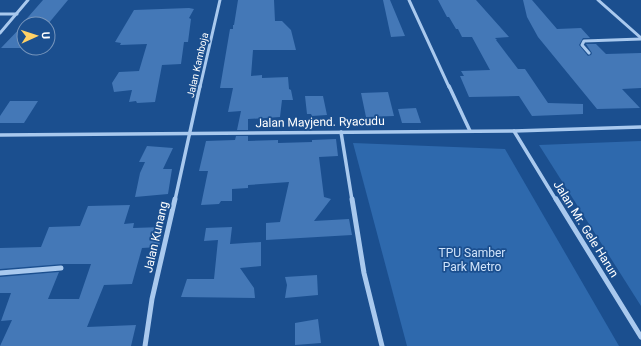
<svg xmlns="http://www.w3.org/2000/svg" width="641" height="346" viewBox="0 0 641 346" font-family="Roboto,sans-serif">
<rect width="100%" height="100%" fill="#1b4f8f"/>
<g fill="#2e69ad">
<polygon points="641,141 641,306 539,145"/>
<polygon points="353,143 505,149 619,346 407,346"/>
</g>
<g fill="#4478b7">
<polygon points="43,0 68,0 48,24 24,24 24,48 1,48 24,24 22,24"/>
<polygon points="238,0 274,0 275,21 282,21 291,30 296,50 253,50 251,76 262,75 262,78 288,77 289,89 291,90 293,100 282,100 280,117 248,119 248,130 237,130 241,111 228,112 233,88 220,88 230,29 233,29 233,25 234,25"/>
<polygon points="383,0 390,0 405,36 391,37"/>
<polygon points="438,0 476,0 509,37 495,38 497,40 496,40 518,69 525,69 548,103 583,104 583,114 532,116 519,96 469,97 460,76 464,76 461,71 490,70 472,37 462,37 458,29 456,29 449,17 447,17"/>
<polygon points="523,0 532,0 557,29 581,28 590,38 583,38 579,45 588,56 591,55 592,53 586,44 596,44 606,54 641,53 641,88 622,89 640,108 597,109 538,37 527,17"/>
<polygon points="189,8 194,9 189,18 191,19 188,42 184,42 181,64 162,65 155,102 137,103 136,101 129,102 132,90 114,92 112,83 119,72 139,71 147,44 120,45 121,43 115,42 134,10"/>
<polygon points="388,92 394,116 366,117 361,93"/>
<polygon points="305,96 323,96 327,115 312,116 311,114 307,114"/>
<polygon points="10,101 38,101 24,123 0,123 0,116"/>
<polygon points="416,108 421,123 402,123 398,109"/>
<polygon points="236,136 248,136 248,141 278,140 278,143 312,142 312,140 336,139 338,156 319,157 324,197 331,199 314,221 349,219 352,235 266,240 266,223 280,222 289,182 248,185 248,188 232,189 232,201 221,201 219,204 201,205 208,171 199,171 206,141 235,140"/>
<polygon points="147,146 173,148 163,169 172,169 168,194 135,197 140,173 145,162 139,162"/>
<polygon points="130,205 124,224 134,223 133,228 163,227 159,247 142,248 132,284 104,285 87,327 136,325 131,346 0,346 12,320 1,321 11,293 0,293 0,277 59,272 48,299 79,299 91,264 63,264 0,269 0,248 41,247 49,227 80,226 88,206"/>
<polygon points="232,227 230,244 261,242 261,266 240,268 254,288 255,298 181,297 187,279 214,279 218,240 204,241 206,228"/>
<polygon points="317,275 318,295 285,298 287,285 285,277"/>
<polygon points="318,319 321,343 295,345 295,323"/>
</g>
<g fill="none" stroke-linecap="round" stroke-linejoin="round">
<g stroke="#a9c9ee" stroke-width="3">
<polyline points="409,0 449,87"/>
<polyline points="598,0 641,38"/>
<polyline points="0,14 17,14"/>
<polyline points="0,33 28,0"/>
<polyline points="589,53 582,45 584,41 641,39"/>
<polyline points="200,87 220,0"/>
</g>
<g stroke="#a9c9ee" stroke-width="3.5">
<polyline points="449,86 470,131"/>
<polyline points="514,131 556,200"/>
<polyline points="341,132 352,200"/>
<polyline points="0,135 514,131 641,127"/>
<polyline points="175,200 200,86"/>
</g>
<g stroke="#a9c9ee" stroke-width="5">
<polyline points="352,199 364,273 382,346"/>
<polyline points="556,199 641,337"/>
<polyline points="0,273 61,268"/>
<polyline points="145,346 152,299 175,199"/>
</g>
</g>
<g text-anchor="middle" stroke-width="3.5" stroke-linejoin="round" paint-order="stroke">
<g font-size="10" fill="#fff" stroke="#1b4f8f">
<text transform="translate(197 65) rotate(-77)" y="4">Jalan Kamboja</text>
</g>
<g font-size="12" fill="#fff" stroke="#1b4f8f">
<text transform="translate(320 122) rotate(-1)" y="4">Jalan Mayjend. Ryacudu</text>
<text transform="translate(586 229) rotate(58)" y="4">Jalan Mr. Gele Harun</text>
<text transform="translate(156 237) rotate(-77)" y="4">Jalan Kunang</text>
</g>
<g font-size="12" fill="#cfe3fa" stroke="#1b4f8f">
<text x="472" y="257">TPU Samber<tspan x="472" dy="14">Park Metro</tspan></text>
</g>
</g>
<g transform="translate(36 36) rotate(87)"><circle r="19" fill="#1b4f8f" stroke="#7695bc"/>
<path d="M0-3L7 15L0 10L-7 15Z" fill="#ffd166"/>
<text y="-6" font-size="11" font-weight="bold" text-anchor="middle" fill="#ffffff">U</text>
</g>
</svg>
